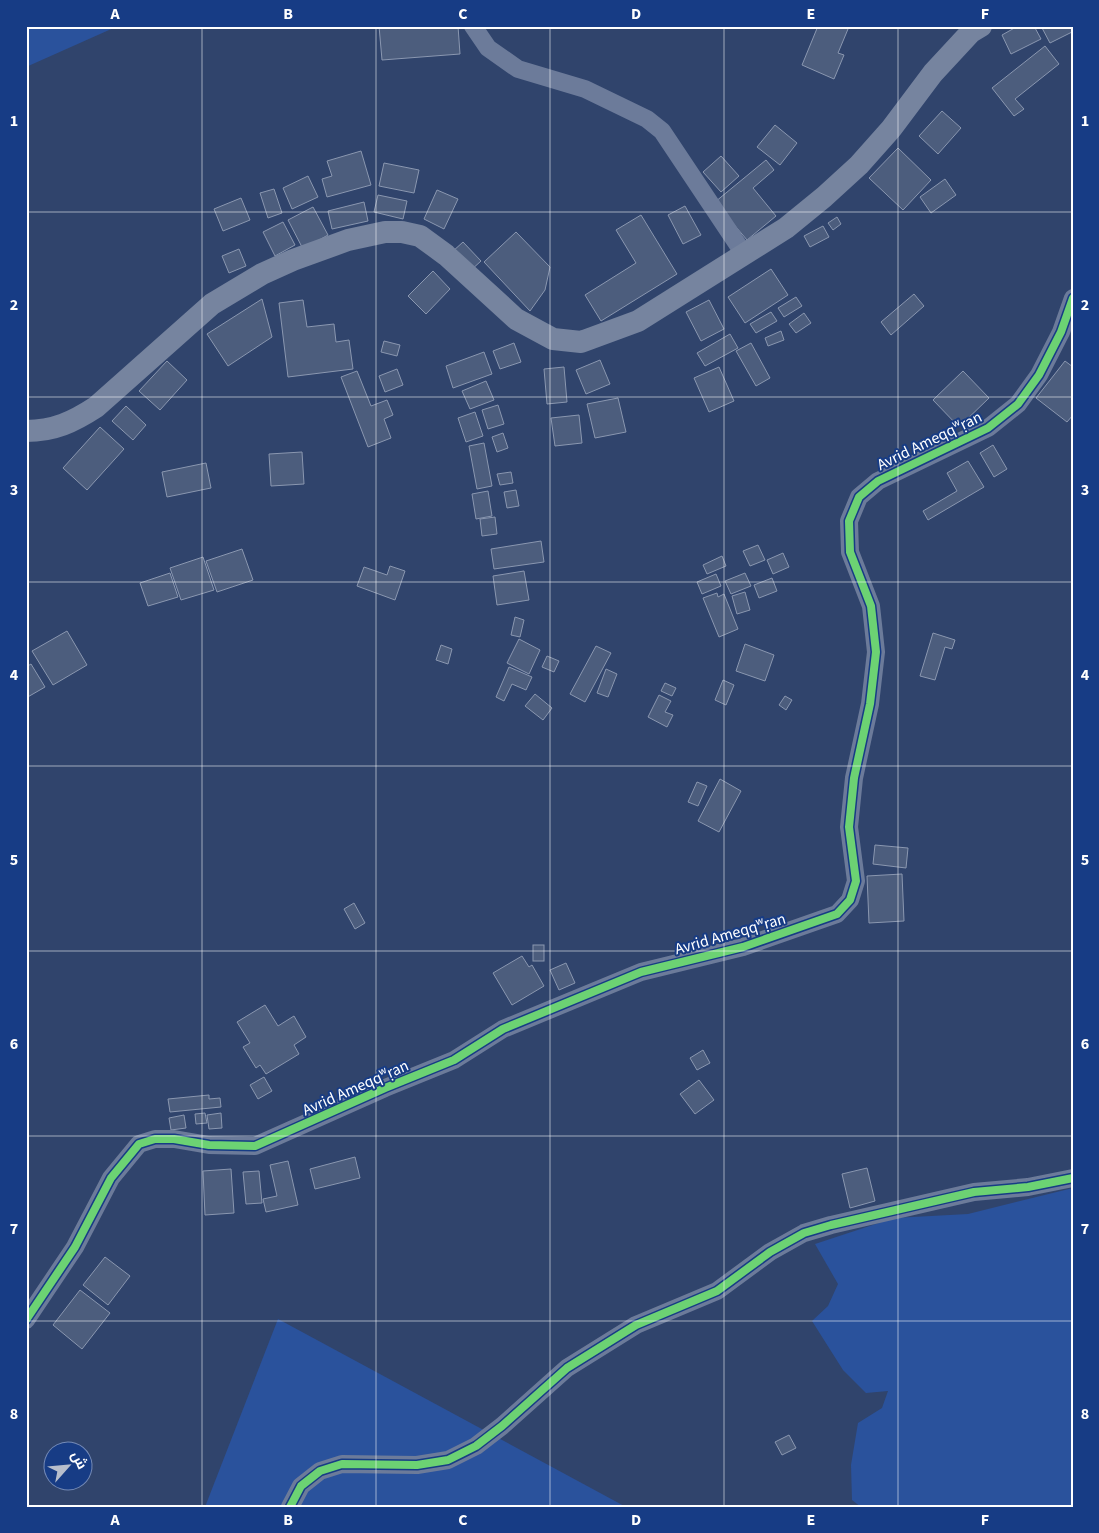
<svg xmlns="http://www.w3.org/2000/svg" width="1099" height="1533" viewBox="0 0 1099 1533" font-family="'Source Sans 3',Cairo,sans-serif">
<rect width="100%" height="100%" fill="#30446c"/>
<g fill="#2a529c">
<polygon points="26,26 118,26 26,67"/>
<polygon points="1073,1188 1073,1507 861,1507 852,1500 851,1465 858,1423 882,1408 888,1391 866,1393 843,1370 812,1321 828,1306 838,1284 815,1244 894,1218 968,1214"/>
<polygon points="278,1319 626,1507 205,1507"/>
</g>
<g fill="#4c5d7d" stroke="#8a97b0">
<polygon points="379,26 458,26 460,54 382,60"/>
<polygon points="818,26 842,26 848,29 838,53 844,55 834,79 802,65"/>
<polygon points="1018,26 1034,26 1041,39 1011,54 1002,35"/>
<polygon points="1041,26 1073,26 1073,33 1072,32 1050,43"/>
<polygon points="1045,46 1059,64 1015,99 1024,109 1014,116 992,88"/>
<polygon points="942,111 961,128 938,154 919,136"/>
<polygon points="775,125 797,143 780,165 757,147"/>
<polygon points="898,148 931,180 903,210 869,178"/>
<polygon points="361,151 371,185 327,197 322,179 332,176 327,161"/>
<polygon points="721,156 739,176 721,192 703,172"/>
<polygon points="766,160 774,170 753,188 776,216 747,240 715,202"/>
<polygon points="384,163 419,170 414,193 379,186"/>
<polygon points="308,176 318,197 292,209 283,188"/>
<polygon points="945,179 956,195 931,213 920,197"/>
<polygon points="274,189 282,213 268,218 260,193"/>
<polygon points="437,190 458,199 444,229 424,219"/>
<polygon points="378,195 407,201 403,219 374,212"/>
<polygon points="241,198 250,220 223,231 214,209"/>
<polygon points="364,202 368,221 332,229 328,211"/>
<polygon points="685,206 701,235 683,244 668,215"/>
<polygon points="313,207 328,235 303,249 288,220"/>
<polygon points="641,215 677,274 601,321 585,295 636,263 616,230"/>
<polygon points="837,217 841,224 833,230 828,223"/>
<polygon points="283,222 295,245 275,256 263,232"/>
<polygon points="823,226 829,237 810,247 804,236"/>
<polygon points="516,232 550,267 545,290 530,311 484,262"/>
<polygon points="463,242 481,261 470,271 452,252"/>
<polygon points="239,249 246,266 229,273 222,256"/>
<polygon points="771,269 788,295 745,323 728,297"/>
<polygon points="433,271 450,289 426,314 408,296"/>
<polygon points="914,294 924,306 891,335 881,322"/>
<polygon points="796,297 802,306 784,317 778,308"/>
<polygon points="262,299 272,337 228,366 207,334"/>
<polygon points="303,300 307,327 334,324 336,342 349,340 353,369 288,377 279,303"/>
<polygon points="709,300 724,329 701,341 686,312"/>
<polygon points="771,312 777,321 756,333 750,324"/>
<polygon points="804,313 811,323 796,333 789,324"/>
<polygon points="781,331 784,340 768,346 765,338"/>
<polygon points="730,334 738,348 705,366 697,353"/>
<polygon points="384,341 400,345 397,356 381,352"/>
<polygon points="514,343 521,362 500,369 493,351"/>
<polygon points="751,343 770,378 756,386 736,351"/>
<polygon points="484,352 492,374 453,388 446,366"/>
<polygon points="600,360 610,384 586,394 576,370"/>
<polygon points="167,361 187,380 160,410 139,391"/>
<polygon points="1065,361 1073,367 1073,415 1067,422 1036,398"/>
<polygon points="564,367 567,402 547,404 544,369"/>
<polygon points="719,367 734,401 709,412 694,378"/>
<polygon points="397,369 403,385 385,392 379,376"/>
<polygon points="357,371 371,406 387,400 393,415 384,419 391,438 368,447 341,377"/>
<polygon points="963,371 989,398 959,427 933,400"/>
<polygon points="486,381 494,400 470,409 462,391"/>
<polygon points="618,398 626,432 595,438 587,404"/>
<polygon points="498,405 504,424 488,429 482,410"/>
<polygon points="126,406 146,425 133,440 112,421"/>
<polygon points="475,412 483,436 466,442 458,418"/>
<polygon points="579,415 582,443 555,446 551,418"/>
<polygon points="100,427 124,449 87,490 63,468"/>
<polygon points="503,433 508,448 497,452 492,437"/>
<polygon points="484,443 492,486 477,489 469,446"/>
<polygon points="993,445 1007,469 994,477 980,453"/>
<polygon points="302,452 304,484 271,486 269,454"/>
<polygon points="968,461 984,487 928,520 923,511 957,491 947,473"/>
<polygon points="206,463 211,488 167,497 162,472"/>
<polygon points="511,472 513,483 500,485 497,474"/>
<polygon points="516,490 519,506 507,508 504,492"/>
<polygon points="488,491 492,516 476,519 472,494"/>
<polygon points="495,517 497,534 482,536 480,519"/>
<polygon points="541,541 544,562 494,569 491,549"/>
<polygon points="758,545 765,560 750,566 743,551"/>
<polygon points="242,549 253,580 217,592 206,561"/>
<polygon points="783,553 789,567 773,574 767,560"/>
<polygon points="722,556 726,566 707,574 703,565"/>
<polygon points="203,557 214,590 181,600 170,568"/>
<polygon points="390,566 405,571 395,600 357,586 364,567 387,575"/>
<polygon points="524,571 529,600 497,605 493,576"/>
<polygon points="170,573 178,597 148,606 140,583"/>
<polygon points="745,573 751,586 731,594 725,581"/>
<polygon points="716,574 721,586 702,594 697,582"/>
<polygon points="772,578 777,591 759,598 754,585"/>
<polygon points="745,592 750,610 737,614 732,596"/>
<polygon points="717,593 718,597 724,594 738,629 719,637 703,598"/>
<polygon points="515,617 524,620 520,637 511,635"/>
<polygon points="67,631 87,665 53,685 32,651"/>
<polygon points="933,633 955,640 952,649 945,647 935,680 920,676"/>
<polygon points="519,639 540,650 529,674 507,663"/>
<polygon points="745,644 774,655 765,681 736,671"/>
<polygon points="441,645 452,649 448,664 436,660"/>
<polygon points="596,646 611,653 585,702 570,694"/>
<polygon points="547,656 559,661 554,672 542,667"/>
<polygon points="31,664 45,687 26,698 26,667"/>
<polygon points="509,667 532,677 526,690 512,684 504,701 496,697"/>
<polygon points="606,669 617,674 608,697 597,693"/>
<polygon points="723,680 734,685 726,705 715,700"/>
<polygon points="665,683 676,688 672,696 661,691"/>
<polygon points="535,694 552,708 543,720 525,706"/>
<polygon points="659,695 671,701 665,712 673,715 667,727 648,717"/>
<polygon points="785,696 792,700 786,710 779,705"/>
<polygon points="720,779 741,791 719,832 698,821"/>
<polygon points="697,782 707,786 698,806 688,802"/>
<polygon points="875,845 908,848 906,868 873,864"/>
<polygon points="902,874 904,921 869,923 867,876"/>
<polygon points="354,903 365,923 355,929 344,909"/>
<rect x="533" y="945" width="11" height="16"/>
<polygon points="522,956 529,967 532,965 544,986 512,1005 493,973"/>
<polygon points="566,963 575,983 559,990 550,970"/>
<polygon points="265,1005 278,1026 294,1016 306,1037 294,1045 299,1054 266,1074 260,1065 256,1068 243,1047 250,1043 237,1022"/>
<polygon points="703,1050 710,1063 697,1070 690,1058"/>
<polygon points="264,1077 272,1091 258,1099 250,1085"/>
<polygon points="699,1080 714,1100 695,1114 680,1094"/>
<polygon points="209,1095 209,1099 220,1098 221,1107 170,1112 168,1099"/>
<polygon points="205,1113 207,1123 196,1124 195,1114"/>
<polygon points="221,1113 222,1128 209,1129 207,1115"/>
<polygon points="184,1115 186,1128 171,1130 169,1118"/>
<polygon points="355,1157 360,1178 315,1189 310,1169"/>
<polygon points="288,1161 298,1205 266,1212 263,1199 277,1196 270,1165"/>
<polygon points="867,1168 875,1201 850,1208 842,1174"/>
<polygon points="231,1169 234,1213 205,1215 203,1171"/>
<polygon points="259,1171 262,1203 246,1204 243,1172"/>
<polygon points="105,1257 130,1276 108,1305 83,1285"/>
<polygon points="80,1290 110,1313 82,1349 53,1325"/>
<polygon points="789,1435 796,1448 782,1455 775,1442"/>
</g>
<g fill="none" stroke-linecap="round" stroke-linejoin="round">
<g stroke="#6c7b9a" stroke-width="18">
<polyline points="473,26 488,48 518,69 585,89 647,119 662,131 744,254"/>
<polyline points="26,1320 75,1247 111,1178 139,1144 155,1139 174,1139 209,1145 255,1146 385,1088 454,1060 503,1029 641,972 743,947 837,914 850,900 856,881 849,827 854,778 870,704 876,652 871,606 850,552 849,521 859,497 878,481 988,428 1018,404 1039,375 1061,332 1073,298"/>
<polyline points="290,1507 301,1486 320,1471 342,1464 417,1465 448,1460 476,1446 502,1426 567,1368 636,1325 717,1291 770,1252 804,1233 831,1225 974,1192 1028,1187 1073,1178"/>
</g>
<path stroke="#76849f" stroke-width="22" d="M26,431C54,431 73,422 96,407L212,304L262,274L293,260L348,240L385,232H402L420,236L446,255L516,319L553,339L581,342L638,321L786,228L824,197L859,165L891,129L933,73L971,32L981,26"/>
<defs>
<g id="cycleway">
<polyline points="26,1320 75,1247 111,1178 139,1144 155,1139 174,1139 209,1145 255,1146 385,1088 454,1060 503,1029 641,972 743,947 837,914 850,900 856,881 849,827 854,778 870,704 876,652 871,606 850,552 849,521 859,497 878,481 988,428 1018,404 1039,375 1061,332 1073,298"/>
<polyline points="290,1507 301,1486 320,1471 342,1464 417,1465 448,1460 476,1446 502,1426 567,1368 636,1325 717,1291 770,1252 804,1233 831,1225 974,1192 1028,1187 1073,1178"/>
</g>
</defs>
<use href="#cycleway" stroke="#173c85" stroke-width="11"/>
<use href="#cycleway" stroke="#6cd273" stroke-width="8"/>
</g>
<path fill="none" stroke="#fff" stroke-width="1" stroke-opacity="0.55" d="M202,26V1507M376,26V1507M550,26V1507M724,26V1507M898,26V1507M26,212H1073M26,397H1073M26,582H1073M26,766H1073M26,951H1073M26,1136H1073M26,1321H1073"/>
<g text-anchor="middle" stroke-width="4" stroke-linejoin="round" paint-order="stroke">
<g font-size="16" fill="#fff" stroke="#173c85">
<text transform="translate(929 440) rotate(-26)" y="6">Avrid Ameqqʷṛan</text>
<text transform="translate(730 933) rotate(-16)" y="6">Avrid Ameqqʷṛan</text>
<text transform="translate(355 1087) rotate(-24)" y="6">Avrid Ameqqʷṛan</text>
</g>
</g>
<rect width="1099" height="1533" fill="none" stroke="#173c85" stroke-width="55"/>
<g transform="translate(68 1466) rotate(63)"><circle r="24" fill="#173c85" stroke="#748ab6"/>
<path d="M0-4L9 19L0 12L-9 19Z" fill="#b7becc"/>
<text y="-8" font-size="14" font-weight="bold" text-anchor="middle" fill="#ffffff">ش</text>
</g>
<rect x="28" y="28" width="1044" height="1478" fill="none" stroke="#fff" stroke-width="2"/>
<g font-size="16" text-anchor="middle" font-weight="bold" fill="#fff">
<text x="115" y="19">A</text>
<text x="288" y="19">B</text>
<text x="463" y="19">C</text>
<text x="636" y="19">D</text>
<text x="811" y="19">E</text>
<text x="985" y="19">F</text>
<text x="14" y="126">1</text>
<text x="1085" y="126">1</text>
<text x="14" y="310">2</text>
<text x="1085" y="310">2</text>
<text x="14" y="495">3</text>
<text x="1085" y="495">3</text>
<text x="14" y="680">4</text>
<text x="1085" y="680">4</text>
<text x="14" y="865">5</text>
<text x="1085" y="865">5</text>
<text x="14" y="1049">6</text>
<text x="1085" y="1049">6</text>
<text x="14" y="1234">7</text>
<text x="1085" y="1234">7</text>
<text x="14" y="1419">8</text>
<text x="1085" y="1419">8</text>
<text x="115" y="1525">A</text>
<text x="288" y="1525">B</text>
<text x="463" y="1525">C</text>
<text x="636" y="1525">D</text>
<text x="811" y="1525">E</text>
<text x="985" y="1525">F</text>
</g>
</svg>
